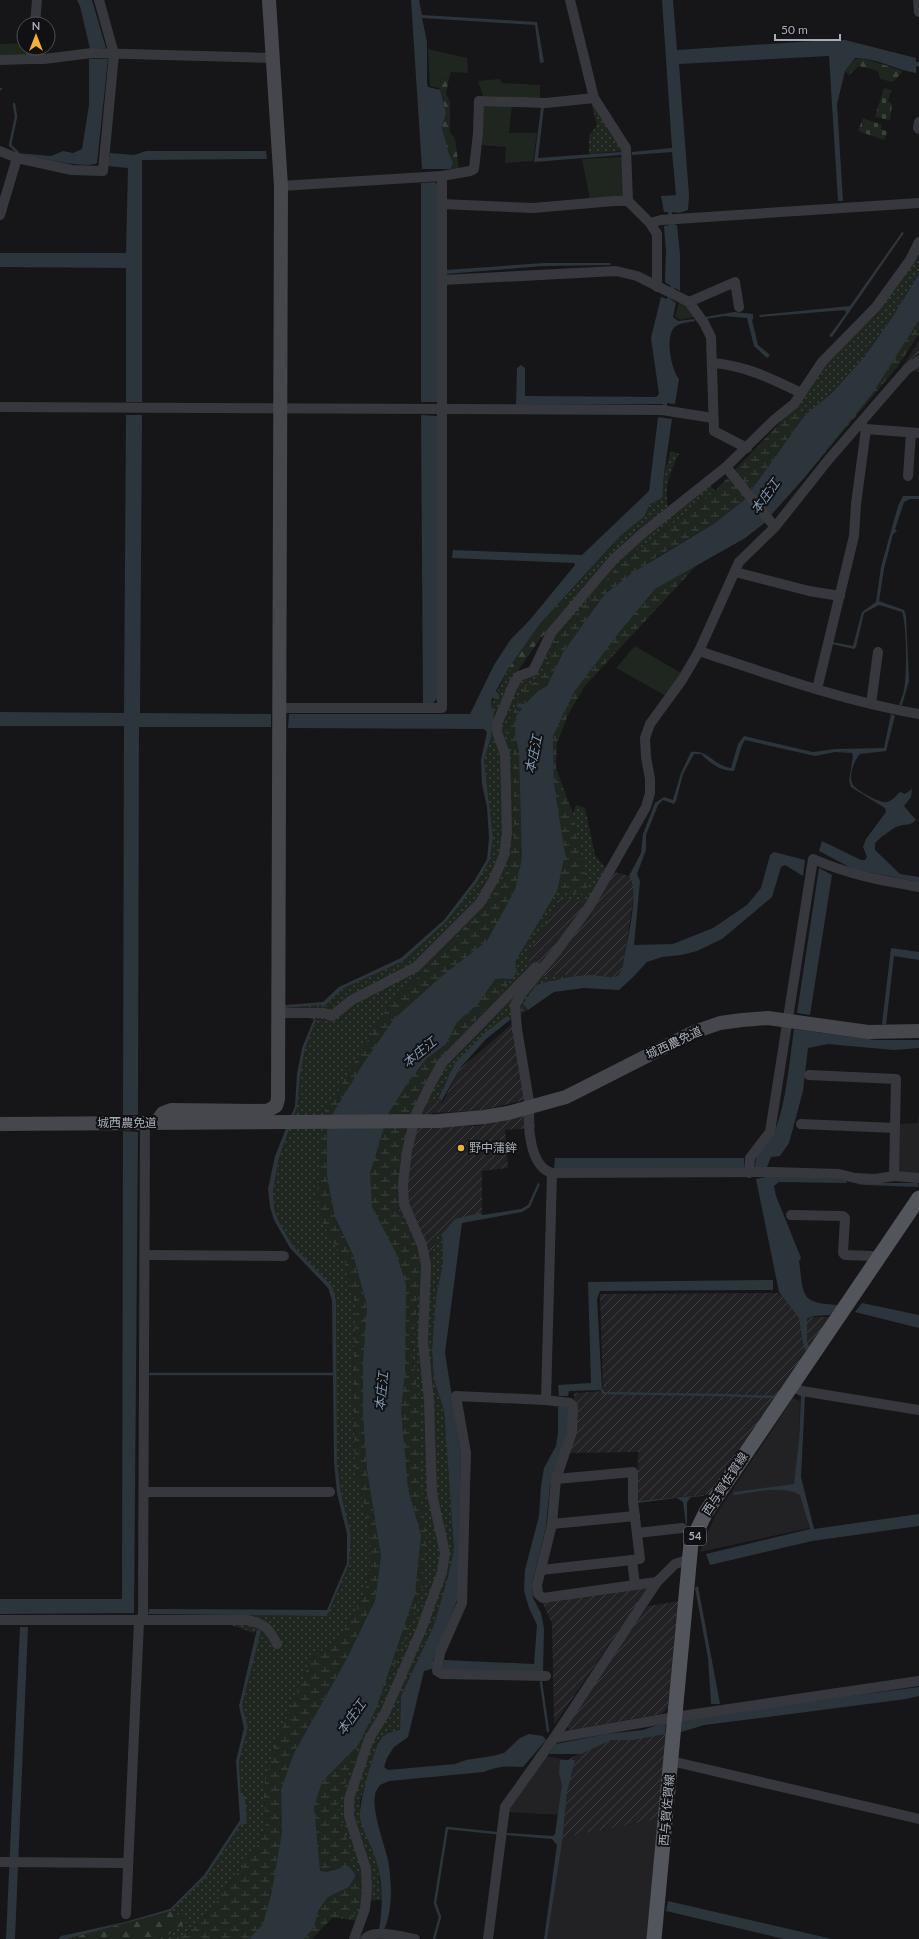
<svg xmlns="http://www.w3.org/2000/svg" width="919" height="1939" viewBox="0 0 919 1939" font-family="Lato,'Noto Sans JP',sans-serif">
<defs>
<pattern id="industrial-furrows" width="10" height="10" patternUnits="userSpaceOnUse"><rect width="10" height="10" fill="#222225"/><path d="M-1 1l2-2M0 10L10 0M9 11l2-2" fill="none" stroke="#3f3f43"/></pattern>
<pattern id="grass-dots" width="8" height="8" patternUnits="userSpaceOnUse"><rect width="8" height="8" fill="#1e261f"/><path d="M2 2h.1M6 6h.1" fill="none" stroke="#3c433d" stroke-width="1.8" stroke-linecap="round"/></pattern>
<pattern id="forest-firs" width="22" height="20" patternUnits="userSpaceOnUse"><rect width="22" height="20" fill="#1e261f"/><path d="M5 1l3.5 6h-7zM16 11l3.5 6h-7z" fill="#3c433d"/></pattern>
<pattern id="wetland-marsh" width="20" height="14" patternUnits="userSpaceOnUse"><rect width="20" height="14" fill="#1e261f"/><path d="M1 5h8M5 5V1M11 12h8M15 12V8" fill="none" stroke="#3c433d"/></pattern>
<pattern id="cemetery-stones" width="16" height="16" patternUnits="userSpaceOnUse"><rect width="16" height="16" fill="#1e261f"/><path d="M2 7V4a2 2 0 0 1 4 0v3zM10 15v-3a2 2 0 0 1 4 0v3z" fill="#3c433d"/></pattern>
</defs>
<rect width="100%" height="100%" fill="#161618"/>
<g fill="#222225">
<polygon points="919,1111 919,1175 897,1175 897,1124 918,1123"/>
<polygon points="793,1398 800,1401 798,1480 809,1528 700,1552 704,1540 715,1516"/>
<polygon points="546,1756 567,1760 562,1815 508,1812"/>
<polygon points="658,1819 648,1939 545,1939 559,1838"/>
</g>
<g fill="url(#industrial-furrows)">
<polygon points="919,341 919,372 902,367"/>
<polygon points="607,870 629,876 633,882 634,894 623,967 618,976 610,978 591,975 571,978 568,974 539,977 527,958 559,899"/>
<polygon points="519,1018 533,1098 483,1110 432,1113 425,1127 475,1126 534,1114 535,1128 505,1130 508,1168 482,1171 482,1217 456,1222 442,1234 437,1235 432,1257 422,1256 397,1208 401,1156 419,1100 442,1103 460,1069"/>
<polygon points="778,1293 805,1317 832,1317 711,1494 637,1501 638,1452 569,1453 575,1434 574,1393 603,1391 600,1294"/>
<polygon points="648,1588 554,1725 552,1623 542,1602"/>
<polygon points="678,1601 668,1708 662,1714 569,1730 566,1724 648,1606"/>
<polygon points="666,1733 658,1819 560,1838 567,1760 610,1738"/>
</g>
<g fill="url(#grass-dots)">
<polygon points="591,102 623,151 589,154 589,136 597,125"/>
<polygon points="919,252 919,274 893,316 865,356 832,393 805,415 796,406 824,363 878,313"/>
<path d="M671,451L679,454C670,472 663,489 669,509L706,481L715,491L620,564L559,634L538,681L517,703L505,730L513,752L514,839L504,881L484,907L386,1010L323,1224L344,1260L356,1310L353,1367L355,1466L370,1532V1570L363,1598L339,1639L311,1659L263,1790L266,1823L260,1842L202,1921L178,1939H158L168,1935L188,1920L171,1911L206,1877L240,1825L247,1824L241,1795L239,1762L248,1727L242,1707L261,1631L257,1629L254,1633L231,1625L230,1615L327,1616L349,1564L351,1535L341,1494L337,1464L332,1286L293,1246L278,1220L274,1208L273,1190L279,1158L297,1107L300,1076L305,1049L316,1021L285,1008L322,1005L324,1008L342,989L403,961L446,922L490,859L493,837L484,760L491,737L494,712L491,705L508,669L517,672L522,679L535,674L568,608L563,599L620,536L644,517L650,504L662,498L664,474Z"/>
<polygon points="576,805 585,808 595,855 607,870 586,902 559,899 527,958 539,977 568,974 571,978 554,980 523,1004 528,1010 511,1019 455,1063 438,1098 442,1100 442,1103 419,1100 442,1058 517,972 515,962 557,891 583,894 588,889 573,814"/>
<polygon points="437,1234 442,1234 443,1262 436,1297 432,1350 434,1380 444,1410 454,1550 448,1576 434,1625 401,1696 400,1730 390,1732 381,1739 360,1801 360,1817 377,1861 382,1900 363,1901 357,1921 333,1917 354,1917 360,1900 360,1879 349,1866 352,1861 337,1806 359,1744 376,1709 419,1463 419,1402 412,1352 422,1256 432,1257"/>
</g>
<g fill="url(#forest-firs)">
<polygon points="863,58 903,71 893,82 880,79 878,71 859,66 849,75 845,71 855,59"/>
<polygon points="449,78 446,94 450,102 450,132 455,139 459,168 451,169 453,162 449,154 442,128 446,113 439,88 441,79"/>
<polygon points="563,599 568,608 540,639 517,672 508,669 539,625"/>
<polygon points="171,1911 189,1920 168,1935 158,1939 67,1939"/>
</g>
<g fill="url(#wetland-marsh)">
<polygon points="919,312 919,334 898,366 804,478 763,524 745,538 697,565 584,687 569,713 557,743 556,768 573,814 588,889 583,894 557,891 515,962 517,972 509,959 542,755 565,695 661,577 752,529"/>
<polygon points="796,406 805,415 745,499 715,523 655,558 604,595 563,652 547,686 538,691 525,704 517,703 524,687 538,681 559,634 620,564 715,491"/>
<polygon points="516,706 522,709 515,734 519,752 527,883 493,947 402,1026 335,1217 353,1255 367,1306 363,1418 367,1471 381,1556 375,1599 347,1658 294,1753 281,1789 282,1832 267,1939 178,1939 202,1921 260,1842 266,1823 263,1790 274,1748 311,1659 339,1639 363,1598 370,1570 370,1532 355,1466 353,1367 356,1310 344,1260 323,1224 317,1199 324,1113 386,1010 484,907 504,881 514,839 513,752 505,730"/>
<polygon points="499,973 512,979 442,1058 419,1100 401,1156 397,1208 422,1256 412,1352 419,1402 419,1463 426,1537 422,1591 406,1637 376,1709 359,1744 337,1806 353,1861 349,1866 319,1882 306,1804 392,1662 367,1218 355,1144 453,1016"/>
<polygon points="356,1875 360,1879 360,1900 354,1917 333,1917 312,1939 301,1939 315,1897"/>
</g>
<g fill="url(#cemetery-stones)">
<polygon points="884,88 891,90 888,101 892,104 890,120 875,117"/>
<polygon points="863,118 882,125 881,129 888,132 884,140 858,131"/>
</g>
<g fill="#1e261f">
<polygon points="24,43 24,48 29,48 28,55 0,56 0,44"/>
<polygon points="428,49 467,58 468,73 451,72 449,78 441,79 439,88 430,86"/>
<polygon points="500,79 502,83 540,85 540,99 483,96 478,81"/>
<polygon points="483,103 512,105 509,133 537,133 533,161 505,163 506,147 480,145"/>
<polygon points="623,157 623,198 590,200 582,159"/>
<polygon points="679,302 688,307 694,317 680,320 675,316"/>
<polygon points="635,646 681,673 666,696 616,668"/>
</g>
<g fill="#2c353c">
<polygon points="77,0 92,0 106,48 90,49 80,6"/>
<polygon points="411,0 419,0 422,15 537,22 544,62 540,63 535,25 422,18 427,42 427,83 428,87 440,90 446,113 442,128 449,154 453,162 451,169 422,169"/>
<path d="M662,0H673L677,50L830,40H845L916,58V62H919V66L916,67V73C896,70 875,57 855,58L845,71L837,104L843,201H838L829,56L679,64L689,195L688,210L679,213L672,212V215H668V212H664L661,196L676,195L672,152L632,155V152L672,148Z"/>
<path d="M89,59H108L97,163C87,170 32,156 18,153L51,156L63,151L73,153L82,149L89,105Z"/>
<polygon points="541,107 544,107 538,158 621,152 621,155 534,162"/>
<polygon points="146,151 266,151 267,159 142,160 142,402 126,402 126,268 0,267 0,253 126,253 128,168 108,166 110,153 134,155"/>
<polygon points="435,182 437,184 437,402 421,402 421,183"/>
<polygon points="669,223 677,225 680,254 680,291 675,288 673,290 670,288 671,286 665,282 666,252 664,226 669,225"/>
<polygon points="902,232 904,233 832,337 829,336 846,313 845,310 760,317 759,315 850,306"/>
<polygon points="544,263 610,263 611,265 543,266 446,274 446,270"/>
<polygon points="919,274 919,320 872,394 804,478 763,524 745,538 655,589 621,630 574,692 553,736 554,784 565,854 557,891 515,962 517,972 512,979 496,978 478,1004 457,1022 446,1044 426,1059 407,1084 388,1114 370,1173 372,1207 396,1253 406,1284 405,1373 401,1410 408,1489 421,1535 415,1594 376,1709 359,1744 322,1782 314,1807 320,1871 327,1872 349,1866 356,1875 349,1887 328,1897 318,1911 314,1927 304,1939 249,1939 263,1924 272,1891 282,1832 281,1789 294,1753 347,1658 375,1600 381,1556 367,1471 363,1418 363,1363 367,1306 353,1255 335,1217 327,1176 327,1129 333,1113 363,1064 394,1019 443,975 487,941 515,890 522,858 519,752 515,734 516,716 522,709 516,706 517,703 525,704 538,691 547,686 563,652 604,595 632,573 715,523 745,499 805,415 832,393 865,356 893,316"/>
<path d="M661,297L667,299L668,297L676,303L673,317L678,321L694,319L695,321C689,322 681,323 676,326C664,333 671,370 679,379L675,404L667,403V406H663V404L516,405L517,368L521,365L525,368V396L656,397L659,394L651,338Z"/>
<polygon points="734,312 753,314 753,319 752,320 758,345 770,355 767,358 754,346 747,318 725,316 706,319 705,317"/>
<polygon points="126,415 142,415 140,713 271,714 271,727 139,727 138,1115 123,1115 124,726 0,726 0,712 124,713"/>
<polygon points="421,415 437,416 438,698 432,704 423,704"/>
<polygon points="658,417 672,419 664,474 662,498 650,504 644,517 620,536 539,625 508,669 496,691 499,695 497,699 492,698 491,705 494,712 491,737 484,760 493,837 490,859 477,882 446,922 403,961 342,989 323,1008 321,1005 285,1008 285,1005 323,1002 339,987 401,958 444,920 474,881 487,859 489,838 487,807 482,784 481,760 487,732 484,729 288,728 289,714 470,714 494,665 511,639 529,621 575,565 574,563 452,558 453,550 582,555 649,491"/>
<path d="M903,496H919V499H910L904,502L895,529L897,531L893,534L884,569L879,601L904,610L906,616L909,681L902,705H899C901,700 903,695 904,690C907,675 907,625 902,612L879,605L864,613L856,647L854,649L832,644V642L853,646L862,612L876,602L881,567L898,506Z"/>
<path d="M891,714L895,716L886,751L860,754C854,760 847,778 854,786C858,791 881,804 887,802C892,801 896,796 900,792L905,794L912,789L911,797L904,806L916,820C908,827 907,823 899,826C891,829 881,837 875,843V850L900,874L919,877V882L853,869L819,851L822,841L861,860H865L867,857L863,847L866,839L886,812L885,808L851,787L849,781L853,756L852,753L835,752L815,756L745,740L742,745L734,771C720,771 710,763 701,754H694L683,774L676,801L674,804L663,800L658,805L646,835V850L637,874L640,881L634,945L673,944L713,928L747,905L761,888L770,855L774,852L805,860L803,876L785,865L781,867L772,897L722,939L697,951L681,955L662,957L647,962L633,977L619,990L584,988L554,992L528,1010L523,1004L536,985C553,980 572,976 590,975C600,975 608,979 618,976L623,967C625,946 641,892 629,876L641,853L643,834L655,803L664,797L673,800L681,773L691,752C708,749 714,766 731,768L738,744L744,736L813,752L835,749L884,748Z"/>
<polygon points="819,868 832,875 810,1015 797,1013"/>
<polygon points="891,948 919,952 919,960 894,956 886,1025 882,1024"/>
<polygon points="507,1016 511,1019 486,1039 461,1067 442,1100 438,1099 455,1063 487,1031"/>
<polygon points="314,1019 316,1020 305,1049 300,1076 297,1107 279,1158 273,1190 274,1208 278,1220 293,1246 332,1286 336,1301 337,1464 341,1494 351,1535 349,1564 327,1616 148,1614 149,1609 327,1610 347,1563 347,1534 337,1493 334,1462 332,1300 328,1288 290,1248 274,1220 270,1207 268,1189 275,1156 295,1106 297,1074 302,1048"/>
<path d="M794,1029L876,1040H919V1048L894,1050L828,1044L808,1048L803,1091L789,1143L780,1156L771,1157L767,1167H755C755,1152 768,1143 775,1130C786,1105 790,1057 794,1029Z"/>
<polygon points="123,1131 138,1132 134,1613 0,1614 0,1599 122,1599"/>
<polygon points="555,1158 744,1158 744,1167 554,1169"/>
<path d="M770,1176L838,1179L846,1180L847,1183L779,1182L774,1186L776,1196L801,1258L799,1261C804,1296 799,1303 838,1305L830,1315L814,1316L807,1318V1340L809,1347L806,1351L804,1348L799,1318L779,1292L756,1179Z"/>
<path d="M538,1183L540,1184L530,1207L522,1212L462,1223L445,1353L461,1453L458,1598L433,1660L435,1663V1668L424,1671L408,1737L394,1747L387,1758L384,1767L388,1770L455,1764L466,1760L492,1756L504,1753L520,1738L529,1734L543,1736L546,1740L523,1767C508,1766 498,1766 484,1772L389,1781L380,1785C378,1788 375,1792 375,1796C372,1812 384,1843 388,1860C392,1882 393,1910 384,1930L379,1929C383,1907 383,1882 376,1860C372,1846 363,1832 360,1818C358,1806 374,1748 381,1739C385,1733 393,1731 400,1730L401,1696L434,1625L448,1576L454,1550L444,1410L434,1380L432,1350L436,1297L443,1262L442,1234L455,1219L479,1213L483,1215L521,1209L528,1205Z"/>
<polygon points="868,1183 918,1183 918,1187 867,1185"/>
<polygon points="773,1280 773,1290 600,1291 597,1299 602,1390 569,1391 568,1396 559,1396 558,1385 591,1383 588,1282"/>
<polygon points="862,1303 919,1315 919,1328 855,1312"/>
<path d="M801,1395L805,1396L801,1477L814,1529L919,1514V1526L812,1541L710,1565L706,1554L810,1529L800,1495C782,1484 752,1493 733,1495L734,1492L794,1484L799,1441Z"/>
<polygon points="558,1407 568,1407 568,1428 564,1446 554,1470 550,1486 546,1526 532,1584 533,1598 541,1613 544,1628 543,1673 442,1671 444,1660 534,1664 537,1625 529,1608 524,1591 525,1570 539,1516 541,1486 544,1468 556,1446 558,1432"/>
<polygon points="704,1495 704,1496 691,1497 687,1502 687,1524 686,1525 683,1502 677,1498 637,1503 637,1501"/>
<polygon points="698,1586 720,1704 711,1704 708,1658 695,1588"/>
<polygon points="20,1627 28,1627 15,1939 6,1939"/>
<polygon points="257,1629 261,1631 242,1706 248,1727 239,1762 241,1795 245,1796 247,1824 240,1825 206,1877 171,1911 67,1939 58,1939 61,1936 125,1922 170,1909 204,1875 240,1820 236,1761 244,1728 239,1706"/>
<polygon points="919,1687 919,1696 906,1699 736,1721 704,1725 681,1732 682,1720 698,1716"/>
<polygon points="666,1722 665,1734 633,1740 611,1740 581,1754 549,1754 556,1744 606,1734 643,1730"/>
<polygon points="560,1760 575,1760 567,1792 562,1842 547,1939 544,1939 557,1845 552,1839 506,1835 507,1833 553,1836 555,1834 562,1785 559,1773"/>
<polygon points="668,1901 832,1939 784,1939 666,1911"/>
</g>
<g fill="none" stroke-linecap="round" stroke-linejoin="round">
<g stroke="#2c353c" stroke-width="2.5">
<polyline points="0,89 1,89"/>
<polyline points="14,104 16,117 10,145 18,153"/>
<polyline points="858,1183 869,1184"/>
<polyline points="150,1374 333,1374"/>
<polyline points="602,1390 603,1393 720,1395 774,1397"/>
<polyline points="541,1682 548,1731"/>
<polyline points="434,1939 440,1917 435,1903 447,1828 496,1833"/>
</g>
<g stroke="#37383d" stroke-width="10">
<polyline points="570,0 594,98 626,148 628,201 650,223 657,234 657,287"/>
<polyline points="918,0 919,12"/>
<polyline points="35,24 37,0"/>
<polyline points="31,59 44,59 92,53 273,58"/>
<polyline points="0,60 31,59 32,48"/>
<polyline points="919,122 918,128 919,129"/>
<polyline points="0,151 17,158"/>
<polyline points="442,176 470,171 474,169 478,133 479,101 546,103 594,98"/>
<polyline points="442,204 533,208 614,201 628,201"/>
<polyline points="0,215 17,158 72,170 103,171 114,54 99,0"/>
<polyline points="650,223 661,220 919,203"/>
<polyline points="443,280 616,271 637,276 689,302 704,323 711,337 714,431 747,448"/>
<polyline points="689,302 735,282 739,307"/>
<path d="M919,361L907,369L829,459L775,527L739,562L699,651L682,680L650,724L645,738L646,757L650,779V793L646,807L589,907L556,952L521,994L515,1005L517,1029L530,1107C527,1126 530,1167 552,1173L773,1172L839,1174L855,1178L875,1179L894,1176L919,1178"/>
<path d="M712,363C744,365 773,379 801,393"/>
<polyline points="0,407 662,410 713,418"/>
<polyline points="862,426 866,429 919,433"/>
<polyline points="726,467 775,527"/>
<polyline points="908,476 911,433"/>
<polyline points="735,572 809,591 840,596"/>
<path d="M699,651C771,675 844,701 919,714"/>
<polyline points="817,689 854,536 856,504 866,429"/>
<polyline points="871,704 878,652"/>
<polyline points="280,708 442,708 442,176 281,186"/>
<polyline points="279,1013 324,1013 332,1016 352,1000 416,967 480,903 494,879 504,855 507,833 505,754 497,732 497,724 514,683 519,676 533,671 551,633 614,559 643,533 726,467 774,420 794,404 822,362 876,307 910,260 919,242"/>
<polyline points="809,1075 896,1079 894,1176"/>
<polyline points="801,1124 895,1128"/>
<polyline points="552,1173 546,1400 570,1403 573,1406 572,1432 556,1479 552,1524 537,1585 538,1594 543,1598 635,1585"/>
<path d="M749,1173L750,1158L770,1132L813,859C850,875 880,880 919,887"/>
<polyline points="791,1215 843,1216 845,1218 843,1253 845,1255 872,1256 878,1259"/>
<polyline points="145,1255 284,1256"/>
<polyline points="791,1386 802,1391 919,1410"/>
<polyline points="546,1400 456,1396 466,1453 462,1603 440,1653 437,1671 442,1674 546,1676"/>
<polyline points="556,1479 633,1472 633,1501 640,1559 632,1560 635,1585 657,1582"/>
<polyline points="144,1492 330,1492"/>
<polyline points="552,1524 635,1516"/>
<polyline points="637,1533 682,1528"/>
<polyline points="541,1570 632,1560"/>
<path d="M0,1620H247C265,1624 269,1628 277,1644"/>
<polyline points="554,1738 675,1717 919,1681"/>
<polyline points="671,1761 919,1819"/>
<polyline points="0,1862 127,1863"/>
<polyline points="126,1914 139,1621 143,1615 145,1123"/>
<polyline points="354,1939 365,1909 367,1888 366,1869 349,1816 349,1799 369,1739 385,1713 421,1630 442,1572 445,1553 432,1494 429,1401 423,1341 426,1265 422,1245 404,1204 403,1184 407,1151 416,1114 430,1085 442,1063 536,967"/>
<path d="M365,1939C372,1928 403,1937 415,1939"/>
<polyline points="488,1939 505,1807 554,1738 657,1582 675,1564 690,1559"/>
</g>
<g stroke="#45474d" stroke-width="14">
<polyline points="156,1123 163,1113 171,1110 267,1111 276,1106 278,1099 281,186 269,0"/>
<polyline points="0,1124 439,1121 484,1117 508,1113 566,1097 694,1032 720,1023 742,1020 768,1018 868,1032 919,1031"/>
</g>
<polyline stroke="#53555c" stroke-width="15" points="654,1939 691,1543 706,1512 919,1198"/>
</g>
<circle fill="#f2b134" stroke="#111113" stroke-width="1.5" cx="461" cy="1148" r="4"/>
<g text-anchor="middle" stroke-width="4" stroke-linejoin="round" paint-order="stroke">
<rect fill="#111113" stroke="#7b7e86" stroke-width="1" x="684" y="1527" width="22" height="18" rx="3"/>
<g font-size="11" font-weight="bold" fill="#a8adb8">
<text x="695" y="1540">54</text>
</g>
<g font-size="12" fill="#a8adb8" stroke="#111113">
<text transform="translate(674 1043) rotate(-25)" y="4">城西農免道</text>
<text x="127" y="1127">城西農免道</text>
<text transform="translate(725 1484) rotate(-57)" y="4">西与賀佐賀線</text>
<text transform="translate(667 1810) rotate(-85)" y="4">西与賀佐賀線</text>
</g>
<g font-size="12" fill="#a8adb8" stroke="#111113" text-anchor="start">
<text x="469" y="1152">野中蒲鉾</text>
</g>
<g font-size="13" font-style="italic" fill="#7f9bb3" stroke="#111113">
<text transform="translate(765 496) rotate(-54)" y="5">本庄江</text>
<text transform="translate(533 754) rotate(-78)" y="5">本庄江</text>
<text transform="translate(419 1052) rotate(-39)" y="5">本庄江</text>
<text transform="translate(381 1391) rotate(-84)" y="5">本庄江</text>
<text transform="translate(351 1717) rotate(-54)" y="5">本庄江</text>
</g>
</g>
<g transform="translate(36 36)"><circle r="19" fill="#111113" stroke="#4d4f55"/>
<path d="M0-3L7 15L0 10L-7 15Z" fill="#f2b134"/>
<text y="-6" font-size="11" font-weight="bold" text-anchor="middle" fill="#a8adb8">N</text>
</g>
<path d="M775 34v6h65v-6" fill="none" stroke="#a8adb8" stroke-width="2"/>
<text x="781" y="34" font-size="12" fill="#a8adb8" stroke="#111113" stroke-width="3" paint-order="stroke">50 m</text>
</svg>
